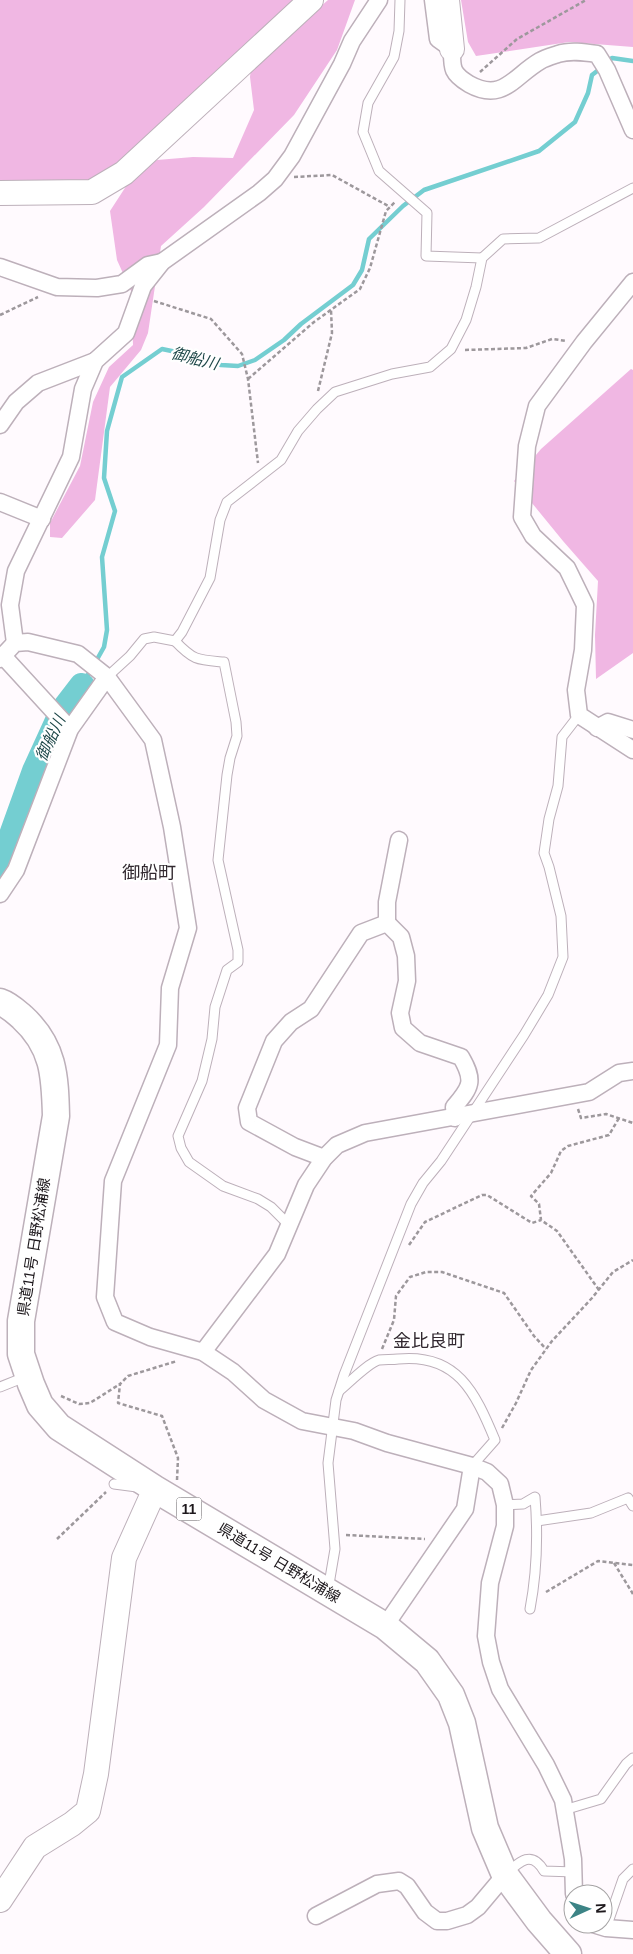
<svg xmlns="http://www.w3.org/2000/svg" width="633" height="1954" viewBox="0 0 633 1954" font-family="Arial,'Noto Sans JP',sans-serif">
<rect width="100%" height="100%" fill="#fffafe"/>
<g fill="#f0b7e3">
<polygon points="0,0 294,0 124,161 89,180 0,182"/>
<polygon points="328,0 355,0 337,50 294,115 204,207 161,246 148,333 141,350 110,387 95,500 62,538 50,537 50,523 80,466 93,402 109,367 133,345 131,291 117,260 110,211 134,174 157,160 193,157 233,158 254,110 250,77 251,68"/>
<polygon points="461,0 633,0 633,47 569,42 476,56 468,42"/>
<polygon points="631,369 633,370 633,653 596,679 595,635 598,581 563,541 514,481 541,449"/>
</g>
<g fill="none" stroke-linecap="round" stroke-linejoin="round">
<g stroke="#74ced1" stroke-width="4.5">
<polyline points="606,63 612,58 633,61"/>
<polyline points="95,663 104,647 107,630 102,557 115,511 104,478 107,431 122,377 162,349 186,354 221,365 238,366 255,360 284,340 301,324 353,285 362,270 369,239 403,206 424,190 539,151 575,122 588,93 592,75 601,68"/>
<polyline points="82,686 91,669"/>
</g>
<polyline stroke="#74ced1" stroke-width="26" points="0,868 35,771 62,712 82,686"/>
<defs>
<g id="lane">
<polyline points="400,0 399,31 394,57 368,103 363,132 379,171 427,213 426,256 482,258"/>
<path d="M175,641C194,661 198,660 224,662L236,722L237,736L230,758L227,775L218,860L238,950V962L227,970L215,1007L212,1039L202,1081L178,1136L181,1148L189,1162L223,1186L258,1199L271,1207L289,1225"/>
<polyline points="107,677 130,656 144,639 154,637 175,641 182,632 210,578 220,520 227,502 281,460 298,431 317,409 335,392 392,374 430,367 451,349 466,320 476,287 482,258 503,239 539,238 633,188"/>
<polyline points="0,1387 25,1377"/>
<path d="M339,1391C349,1383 368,1363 379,1360C385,1359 392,1360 398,1359C457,1353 475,1392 495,1440L472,1466"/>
<polyline points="114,1484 137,1487"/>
<path d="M505,1505L523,1504L535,1497C538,1534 537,1572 530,1609"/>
<polyline points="537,1521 591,1513 628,1498 633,1506"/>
<polyline points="328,1590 335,1549 328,1463 336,1400 344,1375 411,1204 423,1183 441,1161 524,1035 548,995 563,957 561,916 549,867 544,853 549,819 558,786 562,737 579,715"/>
<polyline points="564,1810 601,1799 626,1764 633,1758"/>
<path d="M507,1873C520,1861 532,1850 544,1871L575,1872"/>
<polyline points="606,1928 623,1879 633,1869"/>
</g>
<g id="street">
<path d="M433,0L438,39L452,49C452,68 451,73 469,84C503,103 514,76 540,61C545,58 552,56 558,54C570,50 584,52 597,54L607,70L633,130"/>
<polyline points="0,267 57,287 97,288 122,284 148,265 162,262"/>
<polyline points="633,282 584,342 537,406 527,446 522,517 533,536 567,568 585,605 583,650 576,690 579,715 633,750"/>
<polyline points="0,425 16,402 38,383 95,361"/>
<polyline points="0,502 42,519"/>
<polyline points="15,643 10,605 16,571 71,457 83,389 95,361 126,333 143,286 162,262 259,193 275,179 292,156 342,64 352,41 379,0"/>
<polyline points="3,656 70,729"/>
<polyline points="0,659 15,643 28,642 78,654 107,677 153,740 172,827 188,928 170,988 168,1045 113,1181 105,1297 115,1322 150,1337 203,1352 233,1372 264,1400 302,1421 354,1431 387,1443 472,1466 487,1472 500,1484 505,1505 505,1526 490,1583 486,1636 491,1662 500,1689 546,1765 563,1800 573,1859 574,1894"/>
<polyline points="597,728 608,722 633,730"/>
<polyline points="0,894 16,870 70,729 107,677"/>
<path d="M387,923L401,937L406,956L407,981L400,1013L403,1028L420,1043L461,1057C475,1081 471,1087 454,1107L455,1118"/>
<polyline points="324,1158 295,1147 249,1122 247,1108 274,1041 291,1022 311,1009 361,933 387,923 387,902 399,840"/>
<polyline points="203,1352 277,1254 306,1185 324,1158 337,1145 365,1133 589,1092 619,1073 633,1071"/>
<polyline points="385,1626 465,1509 472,1466"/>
<polyline points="316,1916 377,1884 399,1881 407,1886 425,1912 437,1921 447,1921 467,1915 478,1907 505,1875"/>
<polyline points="593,1924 606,1928 633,1930"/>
</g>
<g id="secondary">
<polyline points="447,0 452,49"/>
<polyline points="0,193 92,192 124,173 311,0"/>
<polyline points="0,1900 35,1847 72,1824 88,1811 96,1774 124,1558 155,1489"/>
</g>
<path id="primary" d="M0,1002C9,1005 15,1011 22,1017C54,1046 55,1076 56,1116L21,1321V1354L31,1384L40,1405L59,1427L155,1489L385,1626L427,1661L451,1695L462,1723L485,1828L505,1875L539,1921L568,1954"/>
</defs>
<use href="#lane" stroke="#bdb0ba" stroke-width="11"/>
<use href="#street" stroke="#bdb0ba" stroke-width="19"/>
<use href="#secondary" stroke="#bdb0ba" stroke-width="26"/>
<use href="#primary" stroke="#bdb0ba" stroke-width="29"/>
<g stroke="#9d989c" stroke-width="2.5" stroke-dasharray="4 2.5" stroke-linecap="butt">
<polyline points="480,72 517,39 586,0"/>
<polyline points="294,177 332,175 390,207"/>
<polyline points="154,301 211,319 242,354 248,379 258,463"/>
<polyline points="0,315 38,297"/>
<polyline points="465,350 526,348 552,339 567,341"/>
<polyline points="248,379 314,322 360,289 370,268 386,211 396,201"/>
<polyline points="318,391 332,333 331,310"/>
<polyline points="578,1109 581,1118 606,1114 633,1123"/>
<polyline points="409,1245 425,1222 482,1195 487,1195 532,1223 541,1220"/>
<polyline points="599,1290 557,1231 541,1220 539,1204 531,1196 551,1173 561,1151 568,1146 609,1135 619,1118"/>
<polyline points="382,1349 394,1320 396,1296 410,1277 426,1272 442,1272 504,1293 534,1336 546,1349"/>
<polyline points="61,1396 79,1404 90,1403 120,1384"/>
<polyline points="502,1428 516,1403 531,1370 552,1341 592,1298 613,1272 633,1260"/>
<polyline points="177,1480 178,1458 162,1416 118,1403 120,1384 128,1376 177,1361"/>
<polyline points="346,1535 425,1539"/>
<polyline points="57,1539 106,1492"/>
<polyline points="614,1563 633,1594"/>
<polyline points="546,1592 598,1561 633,1565"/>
</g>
<use href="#lane" stroke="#fff" stroke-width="9"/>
<use href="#street" stroke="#fff" stroke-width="16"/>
<use href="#secondary" stroke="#fff" stroke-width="24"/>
<use href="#primary" stroke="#fff" stroke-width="26"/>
</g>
<g text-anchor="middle" stroke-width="4.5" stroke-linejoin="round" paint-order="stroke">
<rect fill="#fff" stroke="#615d60" stroke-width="1" x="176.5" y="1497.5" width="25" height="23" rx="4"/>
<g font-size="14" font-weight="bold" fill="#1d181c">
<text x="189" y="1514">11</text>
</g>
<g font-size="15" fill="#1d181c" stroke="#fff">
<text transform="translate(34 1247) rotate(-81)" y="5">県道11号 日野松浦線</text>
<text transform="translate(279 1563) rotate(31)" y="5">県道11号 日野松浦線</text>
</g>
<g font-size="16" font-style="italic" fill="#1e4849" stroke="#fff">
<text transform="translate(195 358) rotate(14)" y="6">御船川</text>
<text transform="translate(50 738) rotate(-65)" y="6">御船川</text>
</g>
<g font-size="18" fill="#31282f" stroke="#fff">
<text x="149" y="879">御船町</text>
<text x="429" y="1347">金比良町</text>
</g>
</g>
<g transform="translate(588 1909) rotate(87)"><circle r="24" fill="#ffffff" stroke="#a5a3a4"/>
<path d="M0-4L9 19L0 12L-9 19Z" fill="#3c8486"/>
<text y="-8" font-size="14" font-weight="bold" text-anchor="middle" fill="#1d181c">N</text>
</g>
</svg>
